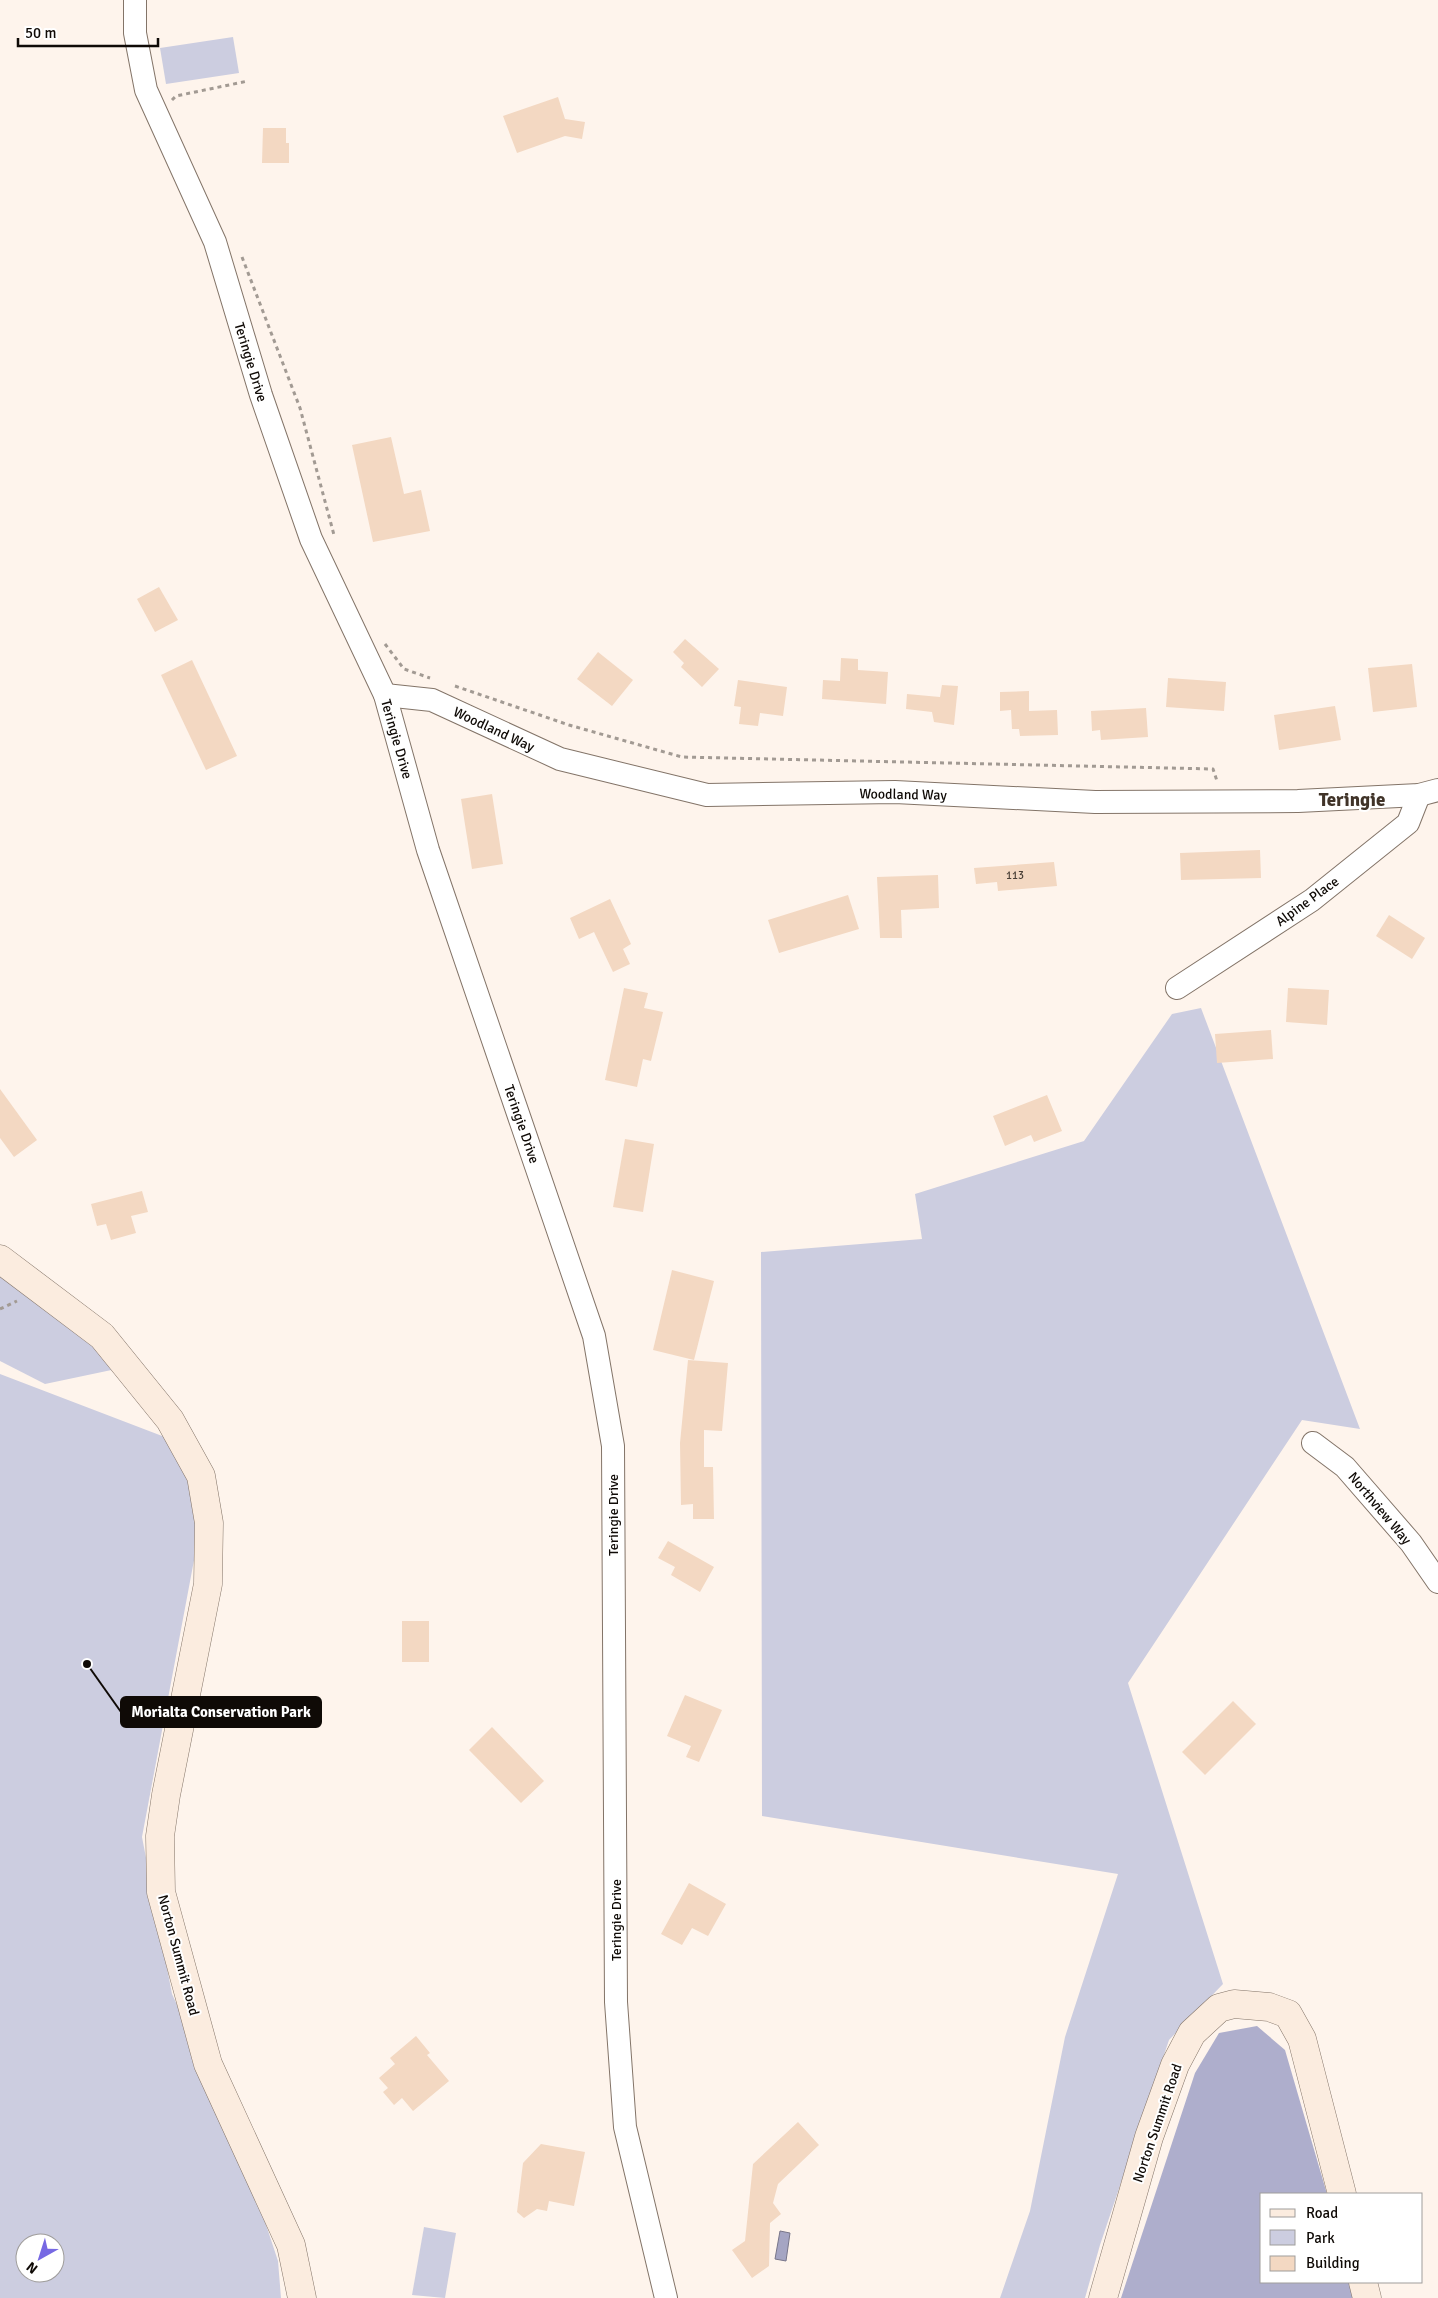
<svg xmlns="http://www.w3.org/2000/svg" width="1438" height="2298" viewBox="0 0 1438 2298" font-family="Signika,sans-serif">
<rect width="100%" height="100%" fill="#fef4ec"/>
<g fill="#cccde0" fill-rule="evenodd">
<polygon points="233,37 239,73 166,84 160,48"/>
<polygon points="1201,1008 1360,1429 1302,1420 1128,1683 1223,1984 1169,2040 1100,2245 1085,2298 1000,2298 1030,2211 1065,2037 1118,1874 762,1816 761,1252 922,1239 915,1194 1084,1141 1172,1014"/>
<polygon points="0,1268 121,1368 45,1384 0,1361"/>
<path d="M0,1374L170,1439L207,1491L142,1837L172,1994L234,2128L278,2261L281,2298H0ZM25,2243H55V2273H25Z"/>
<polygon points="424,2227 456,2233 445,2298 412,2295"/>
</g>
<polygon fill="#aeaecc" points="1257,2026 1285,2050 1327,2194 1262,2194 1262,2282 1353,2282 1358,2298 1121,2298 1195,2073 1219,2033"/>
<polygon fill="#a5a5c3" stroke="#78768a" points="780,2231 790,2233 786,2261 775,2259"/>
<g fill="#f3d8c2">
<polygon points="558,97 565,119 585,122 582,139 565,136 517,153 503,116"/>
<polygon points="263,128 286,128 286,143 289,143 289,163 262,163"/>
<polygon points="391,437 404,494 421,490 430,531 373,542 352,445"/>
<polygon points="159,587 178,620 155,632 137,599"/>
<polygon points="685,639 719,669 702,687 681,667 684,663 673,652"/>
<polygon points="598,652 633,680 612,706 577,679"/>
<polygon points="841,658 858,659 858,670 888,672 886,704 822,699 823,680 840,681"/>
<polygon points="192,660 237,756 206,770 161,675"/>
<polygon points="1412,664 1417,707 1373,712 1368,668"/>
<polygon points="1168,678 1226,682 1224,711 1166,707"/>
<polygon points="738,680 787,687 783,716 760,713 758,726 739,724 741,707 734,706"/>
<polygon points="942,685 958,686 954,725 934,722 932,712 906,709 907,694 940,697"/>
<polygon points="1029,691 1029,711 1057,710 1058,735 1020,736 1019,729 1012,729 1011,710 1000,711 1000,692"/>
<polygon points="1335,706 1341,740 1279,750 1274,715"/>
<polygon points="1146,708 1148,737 1101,740 1100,730 1092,731 1091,711"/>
<polygon points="492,794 503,864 472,869 461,799"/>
<polygon points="1260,850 1261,878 1181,880 1180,853"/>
<polygon points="1054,862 1057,886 998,891 997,882 976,884 974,868"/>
<polygon points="938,875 939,908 901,910 902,938 880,938 877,877"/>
<polygon points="848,895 859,929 779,953 768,920"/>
<polygon points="610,899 631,944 623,949 630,964 613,972 594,932 579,939 570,918"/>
<polygon points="1389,915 1425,938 1412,959 1376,936"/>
<polygon points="624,988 648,993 644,1008 663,1012 651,1061 643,1059 637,1087 605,1080"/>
<polygon points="1288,988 1329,990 1327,1025 1286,1022"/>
<polygon points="1271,1030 1273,1059 1217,1063 1215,1034"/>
<polygon points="0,1089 37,1140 14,1157 0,1138"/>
<polygon points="1047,1095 1062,1131 1034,1142 1031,1135 1005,1146 993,1116"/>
<polygon points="625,1139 654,1144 643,1212 613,1207"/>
<polygon points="142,1191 148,1212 131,1216 136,1233 111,1240 106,1224 97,1226 91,1204"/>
<polygon points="672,1270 714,1281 694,1360 653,1350"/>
<polygon points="688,1360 728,1363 722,1431 704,1430 704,1467 713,1467 714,1519 693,1519 693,1504 681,1505 680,1443"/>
<polygon points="668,1541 714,1567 700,1592 671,1575 675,1567 658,1558"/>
<rect x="402" y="1621" width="27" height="41"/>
<polygon points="685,1695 722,1710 699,1762 686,1757 691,1746 667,1736"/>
<polygon points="1233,1701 1256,1724 1205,1775 1182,1752"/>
<polygon points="492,1727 544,1781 521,1803 469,1750"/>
<polygon points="689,1883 726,1904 708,1936 692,1928 682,1945 661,1934"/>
<polygon points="416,2036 430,2053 427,2055 449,2081 413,2111 402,2098 394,2105 383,2092 388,2088 379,2078 395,2064 390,2058"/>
<polygon points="798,2122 819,2145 778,2184 773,2203 781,2214 770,2223 769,2266 752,2278 732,2250 745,2241 753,2164"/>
<polygon points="541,2144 585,2152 574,2206 549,2201 547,2211 537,2209 524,2218 517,2212 523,2163"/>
</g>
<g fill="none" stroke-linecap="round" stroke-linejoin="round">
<defs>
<g id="street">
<polyline points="135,0 135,33 146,90 215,242 261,395 311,539 385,695 428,850 594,1336 613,1446 616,2002 625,2127 666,2298"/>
<polyline points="385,695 432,700 560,759 707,795 895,792 1095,802 1298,801 1419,795 1438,790"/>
<polyline points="1177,988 1312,900 1408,823 1419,795"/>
<polyline points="1313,1443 1345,1467 1411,1543 1438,1582"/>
</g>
<g id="secondary">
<polyline points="0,1259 102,1336 170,1420 201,1476 209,1523 208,1584 166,1795 160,1836 161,1892 208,2064 291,2245 302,2298"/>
<polyline points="1363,2282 1367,2298"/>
<polyline points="1103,2298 1149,2137 1175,2065 1192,2033 1219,2008 1234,2004 1269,2007 1288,2014 1302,2039 1342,2194"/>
</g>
</defs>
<use href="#street" stroke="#837468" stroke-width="24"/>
<use href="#secondary" stroke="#837468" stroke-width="29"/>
<g stroke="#a29a93" stroke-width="3" stroke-dasharray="4 4" stroke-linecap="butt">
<polyline points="172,100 176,96 248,81"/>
<polyline points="242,257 300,408 334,535"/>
<polyline points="385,644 404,669 430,678"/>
<polyline points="455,686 569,725 682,757 1213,769 1217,781"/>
<polyline points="0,1309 17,1301"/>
</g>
<use href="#street" stroke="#fff" stroke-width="22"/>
<use href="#secondary" stroke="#fbecdf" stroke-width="28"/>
</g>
<g text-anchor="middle" stroke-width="4" stroke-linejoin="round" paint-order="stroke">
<g font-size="11" fill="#483e35">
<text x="1015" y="879">113</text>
</g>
<g font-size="14" fill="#0f0a06" stroke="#fff">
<text transform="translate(251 362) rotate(73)" y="5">Teringie Drive</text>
<text transform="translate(494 729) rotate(25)" y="5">Woodland Way</text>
<text transform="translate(397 739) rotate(74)" y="5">Teringie Drive</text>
<text transform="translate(903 794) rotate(1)" y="5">Woodland Way</text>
<text transform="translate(1307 901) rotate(-36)" y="5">Alpine Place</text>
<text transform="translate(522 1124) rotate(71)" y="5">Teringie Drive</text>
<text transform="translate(1380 1508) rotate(50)" y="5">Northview Way</text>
<text transform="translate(613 1515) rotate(-90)" y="5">Teringie Drive</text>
<text transform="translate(616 1920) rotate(-90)" y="5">Teringie Drive</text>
<text transform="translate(179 1955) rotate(75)" y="5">Norton Summit Road</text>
<text transform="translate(1157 2123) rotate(-71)" y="5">Norton Summit Road</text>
</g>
<g font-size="19" font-weight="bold" fill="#403328" stroke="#fff">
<text x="1352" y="806">Teringie</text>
</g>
</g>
<path fill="none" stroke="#0f0a06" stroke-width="2" d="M87 1664L121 1712"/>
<circle fill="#0f0a06" stroke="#fff" stroke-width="2" cx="87" cy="1664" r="5"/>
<rect fill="#0f0a06" stroke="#0f0a06" stroke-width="2" x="121" y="1697" width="200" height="30" rx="5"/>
<g font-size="15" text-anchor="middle" font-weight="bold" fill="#fff">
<text x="221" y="1717">Morialta Conservation Park</text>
</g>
<rect x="1260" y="2193" width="162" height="90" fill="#ffffff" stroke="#9f9d9b"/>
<rect x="1270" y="2209" width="25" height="8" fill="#fbecdf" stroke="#9f9d9b"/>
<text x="1306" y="2218" font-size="15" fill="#0f0a06">Road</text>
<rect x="1270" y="2230" width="25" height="15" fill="#cccde0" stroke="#9f9d9b"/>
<text x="1306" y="2243" font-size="15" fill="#0f0a06">Park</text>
<rect x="1270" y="2256" width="25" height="15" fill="#f3d8c2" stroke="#9f9d9b"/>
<text x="1306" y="2268" font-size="15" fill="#0f0a06">Building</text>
<g transform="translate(40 2258) rotate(219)"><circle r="24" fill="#ffffff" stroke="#9f9d9b"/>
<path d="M0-4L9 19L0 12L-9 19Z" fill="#7668e3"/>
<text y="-8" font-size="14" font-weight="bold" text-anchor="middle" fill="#0f0a06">N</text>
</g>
<path d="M18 38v8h140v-8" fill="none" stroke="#0f0a06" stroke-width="2.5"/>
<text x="25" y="38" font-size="15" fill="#0f0a06" stroke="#ffffff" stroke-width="4" paint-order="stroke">50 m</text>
</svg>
